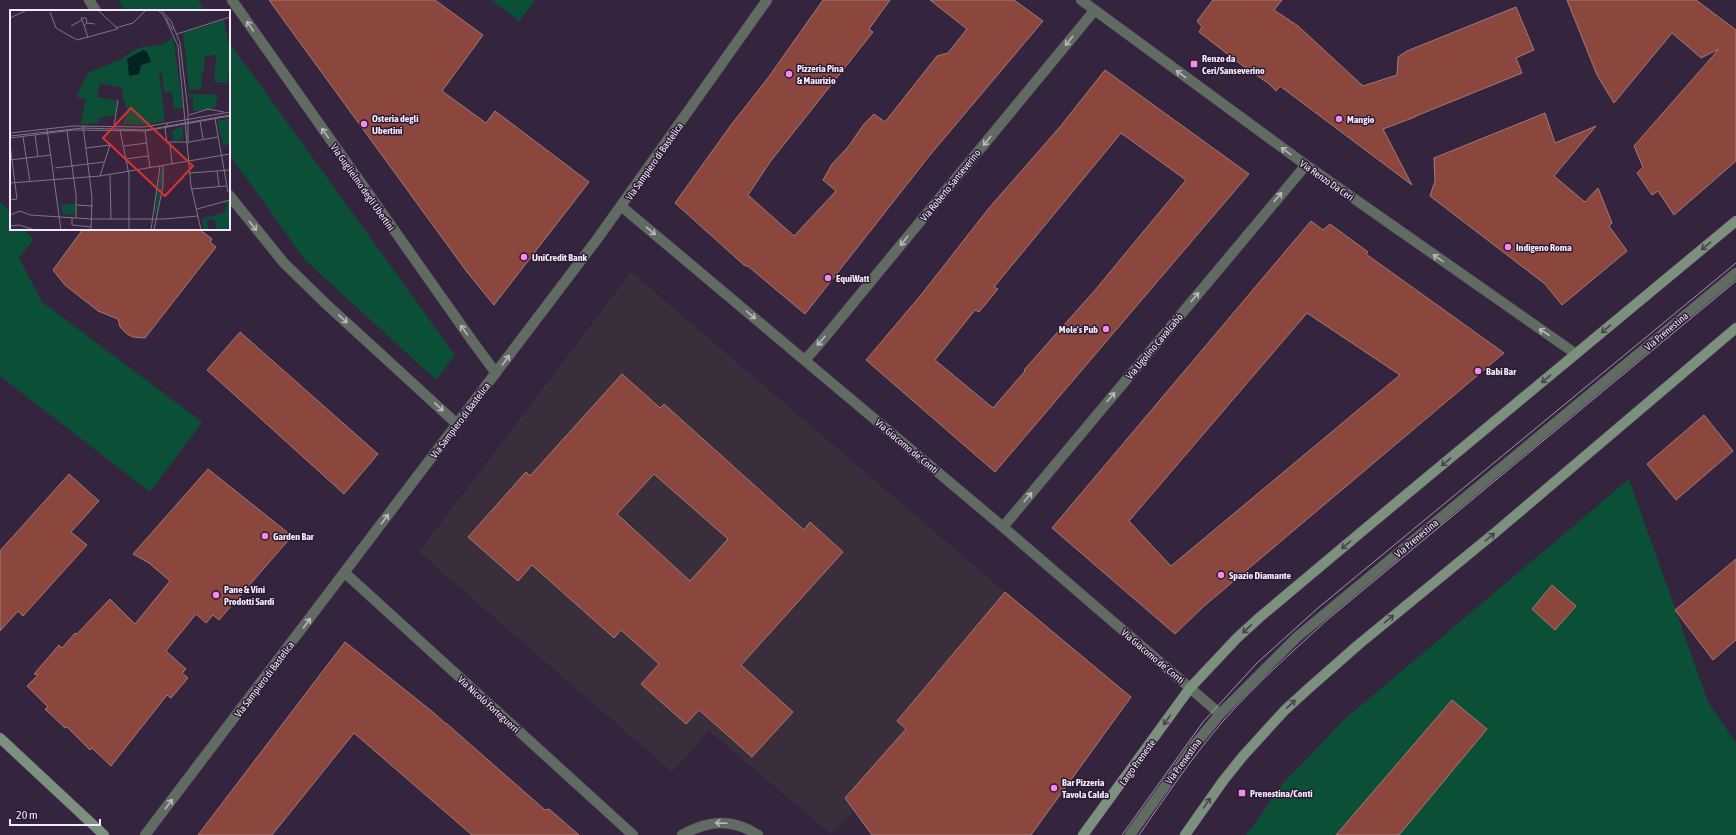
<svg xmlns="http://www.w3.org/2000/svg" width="1736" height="835" viewBox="0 0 1736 835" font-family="'Asap Condensed',sans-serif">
<rect width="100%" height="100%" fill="#34243d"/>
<polygon fill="#3a2e3d" points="631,272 1005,592 897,720 906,729 845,798 854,811 831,834 709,731 672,772 419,552"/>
<g fill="#0c4f37">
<polygon points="118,0 198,0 206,11 126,11"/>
<polygon points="491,0 535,0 519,21"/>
<polygon points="229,42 455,355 436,380 305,260 229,154"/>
<polygon points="0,201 11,214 11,229 24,229 33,240 19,258 42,302 202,422 150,492 0,376"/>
<polygon points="1629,479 1708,702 1736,743 1736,835 1246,835 1285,781 1345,719"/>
</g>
<g fill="#8b463e" stroke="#a27b75" fill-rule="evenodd">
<polygon points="269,0 435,0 483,35 442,91 486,123 495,111 589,182 494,305 467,272"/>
<polygon points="823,0 890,0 869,29 873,32 770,162 748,195 794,236 836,191 823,180 832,164 848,147 864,124 874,114 885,122 937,56 948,53 967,29 930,0 1014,0 1043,21 930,155 805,314 749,267 744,265 675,203 731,125 768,78"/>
<polygon points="1213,0 1282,0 1274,10 1298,26 1363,86 1397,75 1398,57 1407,51 1516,7 1534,50 1516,58 1522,73 1416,116 1416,115 1415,117 1383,129 1412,185 1280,86 1276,91 1268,83 1243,66 1199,32 1202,27 1197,21"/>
<polygon points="1567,0 1696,0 1736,30 1736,161 1674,215 1658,191 1652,195 1637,173 1643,167 1634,146 1719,49 1701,58 1672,33 1614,103 1597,75"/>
<path d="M1105,70L1249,174L995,472L866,360L921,295L989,208L1059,128ZM1121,133L1186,180L1096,289L1024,370L1025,371L993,408L935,360L975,310L979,312L998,289L994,287Z"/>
<polygon points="1545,113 1555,143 1596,126 1554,176 1585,202 1598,188 1612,223 1609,226 1627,251 1562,305 1545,284 1430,196 1435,181 1434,158"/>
<path d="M1311,221L1323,230L1330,224L1368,252L1366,254L1504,353L1203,607L1175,634L1052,528ZM1307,313L1400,375L1171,566L1129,521Z"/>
<polygon points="83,229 199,229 212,239 210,242 216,247 145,338 133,337 127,334 120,327 118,319 98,311 65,285 53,270"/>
<polygon points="240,332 378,454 344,494 207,370"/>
<path d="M622,374L660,408L664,404L804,530L810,522L843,552L741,665L793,712L752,757L699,710L686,724L641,684L659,664L621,630L614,638L532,565L518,581L468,537L526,472L530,476ZM654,474L728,539L690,581L617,514Z"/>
<polygon points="1704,415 1733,451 1676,500 1647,464"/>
<polygon points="208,469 292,536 219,620 213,615 206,623 196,614 166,651 186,669 182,673 188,678 171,698 167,695 111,766 92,748 90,750 67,727 65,728 45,709 48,707 27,686 38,675 34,674 59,645 62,648 75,633 77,634 110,599 135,624 170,581 149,563 133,554"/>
<polygon points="69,474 99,501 71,532 87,545 23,616 18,611 0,631 0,551"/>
<polygon points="1736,559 1736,640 1713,660 1675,610"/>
<polygon points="1552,585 1576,606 1555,630 1532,609"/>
<polygon points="1005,592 1131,697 1031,835 872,835 845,798 906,729 897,721"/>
<polygon points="345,642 434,713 446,724 446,723 545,810 549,809 579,835 472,835 354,733 272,835 198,835"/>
<polygon points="1452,700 1487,729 1399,835 1336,835"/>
</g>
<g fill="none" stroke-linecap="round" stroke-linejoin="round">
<defs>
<g id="service">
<polyline points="1190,688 1220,714"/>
<polyline points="1130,835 1196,743 1220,714 1297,637 1736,273"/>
</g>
<g id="minor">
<polyline points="89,0 96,11"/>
<polyline points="232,0 473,342 496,373"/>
<polyline points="1081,0 1306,165 1576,354"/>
<polyline points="229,195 284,263 325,303 457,424"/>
<polyline points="621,206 1003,527 1190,688"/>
<polyline points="805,360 820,343 1094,11"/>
<polyline points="1003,527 1306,165"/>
<polyline points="345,573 633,835"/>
<polyline points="145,835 598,238 767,0"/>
</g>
<path id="tertiary" d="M682,835C708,820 732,818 758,835"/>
<g id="secondary">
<polyline points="0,738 104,835"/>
<polyline points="1083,835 1190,688 1237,638 1260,617 1372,523 1736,221"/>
<polyline points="1185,835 1223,781 1243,756 1285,710 1308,689 1358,645 1497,531 1736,328"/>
</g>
</defs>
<use href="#service" stroke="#4f4058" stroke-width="11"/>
<use href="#minor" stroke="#4f4058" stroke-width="11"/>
<use href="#tertiary" stroke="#4f4058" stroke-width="11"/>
<use href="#secondary" stroke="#4f4058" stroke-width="11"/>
<use href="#service" stroke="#606c61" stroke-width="10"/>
<use href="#minor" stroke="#606c61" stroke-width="10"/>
<use href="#tertiary" stroke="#606c61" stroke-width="10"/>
<use href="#secondary" stroke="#7c907e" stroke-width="10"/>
<g stroke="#a295a9" stroke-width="1">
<polyline points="1122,835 1203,722 1257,663 1318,608 1736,263"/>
<path d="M1139,835C1166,796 1193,756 1224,720C1256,684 1292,652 1327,620L1736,281"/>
</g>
</g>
<defs><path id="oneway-shaft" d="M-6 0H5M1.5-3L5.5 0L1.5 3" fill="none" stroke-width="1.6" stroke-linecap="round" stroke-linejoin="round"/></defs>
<g stroke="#b9b8bd">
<use href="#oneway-shaft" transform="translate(250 26) rotate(-125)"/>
<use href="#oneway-shaft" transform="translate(1069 41) rotate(129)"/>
<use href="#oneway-shaft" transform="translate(1181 74) rotate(-144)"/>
<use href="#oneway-shaft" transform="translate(325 133) rotate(-125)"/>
<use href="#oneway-shaft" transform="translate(987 141) rotate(129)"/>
<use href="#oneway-shaft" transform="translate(1286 151) rotate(-144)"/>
<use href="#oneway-shaft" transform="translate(1278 197) rotate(-50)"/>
<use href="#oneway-shaft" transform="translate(253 226) rotate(52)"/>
<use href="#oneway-shaft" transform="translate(651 231) rotate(40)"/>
<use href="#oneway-shaft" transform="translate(904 241) rotate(129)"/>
<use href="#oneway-shaft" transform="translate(1438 258) rotate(-145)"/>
<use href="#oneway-shaft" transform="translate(1195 297) rotate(-50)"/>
<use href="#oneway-shaft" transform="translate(751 315) rotate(40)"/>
<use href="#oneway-shaft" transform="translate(343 319) rotate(43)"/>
<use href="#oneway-shaft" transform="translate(464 330) rotate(-125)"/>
<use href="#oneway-shaft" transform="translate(1544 332) rotate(-147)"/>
<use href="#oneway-shaft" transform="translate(821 341) rotate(131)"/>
<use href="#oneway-shaft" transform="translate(506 360) rotate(-53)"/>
<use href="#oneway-shaft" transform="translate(1111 397) rotate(-50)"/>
<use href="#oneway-shaft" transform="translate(439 407) rotate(43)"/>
<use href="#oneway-shaft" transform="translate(1028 497) rotate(-50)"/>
<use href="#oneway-shaft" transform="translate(385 519) rotate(-53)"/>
<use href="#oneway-shaft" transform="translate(307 623) rotate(-53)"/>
<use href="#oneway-shaft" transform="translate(169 804) rotate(-53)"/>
<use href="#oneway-shaft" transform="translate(721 823) rotate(-178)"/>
</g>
<g stroke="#47434d">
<use href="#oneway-shaft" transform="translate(1706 246) rotate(141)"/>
<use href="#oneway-shaft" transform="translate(1606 329) rotate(140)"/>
<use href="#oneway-shaft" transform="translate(1546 379) rotate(141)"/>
<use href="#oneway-shaft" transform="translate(1446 462) rotate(140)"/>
<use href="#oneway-shaft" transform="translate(1490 537) rotate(-39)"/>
<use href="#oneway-shaft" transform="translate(1346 545) rotate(140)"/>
<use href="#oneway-shaft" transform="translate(1389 619) rotate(-39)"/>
<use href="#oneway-shaft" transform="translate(1247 629) rotate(137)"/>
<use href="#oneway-shaft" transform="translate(1291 704) rotate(-43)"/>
<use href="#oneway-shaft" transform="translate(1167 720) rotate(126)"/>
<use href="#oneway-shaft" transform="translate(1207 803) rotate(-55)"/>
</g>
<g fill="#f589ee" stroke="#2a1a33" stroke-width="1.5">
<rect x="1190" y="60" width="8" height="8" rx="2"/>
<circle cx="789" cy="74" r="4"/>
<circle cx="1339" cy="119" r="4"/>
<circle cx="364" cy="124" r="4"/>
<circle cx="1508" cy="247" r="4"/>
<circle cx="524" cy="257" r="4"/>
<circle cx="828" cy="278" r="4"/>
<circle cx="1106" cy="329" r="4"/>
<circle cx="1478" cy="371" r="4"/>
<circle cx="265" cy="536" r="4"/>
<circle cx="1221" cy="575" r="4"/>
<circle cx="216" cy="595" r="4"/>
<circle cx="1054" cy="788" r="4"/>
<rect x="1238" y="789" width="8" height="8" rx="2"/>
</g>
<g text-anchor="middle" stroke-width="3" stroke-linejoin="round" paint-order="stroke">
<g font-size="10" font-weight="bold" fill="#f5eafb" stroke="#2a1a33" text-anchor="start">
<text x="1202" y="62">Renzo da<tspan x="1202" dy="12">Ceri/Sanseverino</tspan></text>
<text x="797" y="72">Pizzeria Pina<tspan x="797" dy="12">&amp; Maurizio</tspan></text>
<text x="372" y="122">Osteria degli<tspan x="372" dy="12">Ubertini</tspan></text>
<text x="1347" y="123">Mangio</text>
<text x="1516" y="251">Indigeno Roma</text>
<text x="532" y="261">UniCredit Bank</text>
<text x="836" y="282">EquiWatt</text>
<text x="1098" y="333" text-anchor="end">Mole's Pub</text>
<text x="1486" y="375">Babi Bar</text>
<text x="273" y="540">Garden Bar</text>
<text x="1229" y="579">Spazio Diamante</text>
<text x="224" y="593">Pane &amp; Vini<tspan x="224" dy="12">Prodotti Sardi</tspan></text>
<text x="1062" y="786">Bar Pizzeria<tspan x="1062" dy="12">Tavola Calda</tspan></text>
<text x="1250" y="797">Prenestina/Conti</text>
</g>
<g font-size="10" fill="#f5eafb" stroke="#2a1a33">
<text transform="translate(654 161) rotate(-55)" y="4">Via Sampiero di Bastelica</text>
<text transform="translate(1327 180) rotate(35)" y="4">Via Renzo Da Ceri</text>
<text transform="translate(950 185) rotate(-51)" y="4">Via Roberto Sanseverino</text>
<text transform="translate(363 187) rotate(55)" y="4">Via Guglielmo degli Ubertini</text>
<text transform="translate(1666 331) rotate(-40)" y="4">Via Prenestina</text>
<text transform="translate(1154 346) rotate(-50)" y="4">Via Ugolino Cavalcabò</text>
<text transform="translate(460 420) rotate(-53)" y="4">Via Sampiero di Bastelica</text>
<text transform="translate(907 446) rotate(40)" y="4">Via Giacomo de' Conti</text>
<text transform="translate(1416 538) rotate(-40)" y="4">Via Prenestina</text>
<text transform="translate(1153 656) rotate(40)" y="4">Via Giacomo de' Conti</text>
<text transform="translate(264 679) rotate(-53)" y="4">Via Sampiero di Bastelica</text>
<text transform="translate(489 704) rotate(42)" y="4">Via Nicolò Forteguerri</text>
<text transform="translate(1183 761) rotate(-54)" y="4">Via Prenestina</text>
<text transform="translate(1137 762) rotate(-54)" y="4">Largo Preneste</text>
</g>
</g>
<g transform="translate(10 10)">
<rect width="220" height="220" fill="#34243d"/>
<path d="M214,10L220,39L218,73L204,72L206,45L195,46L194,61L191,66L192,79L179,80L173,23ZM163,27L173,98L164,99L162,82L154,83L152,63H149L155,111L135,115L113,114L118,101L112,86L113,78L90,73L87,87L107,91L105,105L89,108V113L71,114L76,89L66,87L78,63L111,49L128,38L152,35ZM178,84L208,85L205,98L183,101V88H179ZM220,109V134L213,136L207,111ZM173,116V129L164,131L162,121ZM151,158L153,166L147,205L144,204ZM220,191V216L216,220H207L204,209L197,211L199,220H194L192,209L216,202L215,197L218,196L213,192ZM66,193L65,205L52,204L51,195Z" fill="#0c4f37"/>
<path d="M133,40L137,42L141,52L131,55L129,64L119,66L117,49Z" fill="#012323"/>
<path fill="none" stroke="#817389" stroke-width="1" d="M88,0L108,19L107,16M148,0L154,6L168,36L181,176L191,220M151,0L161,11L170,33L178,101V134M40,2L46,18L67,30L107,19M0,8L17,0M156,8L163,20M77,13L76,8H71L74,15L77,13L85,14M74,15L78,28M61,16L72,10M109,17L123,13L136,0M167,24L220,7M179,105L198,99L214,102M205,109L218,182M190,111L193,129M158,113L155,119L157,132H177M73,116L82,187L81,220M104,116L108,90M37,119L51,220M110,120L119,165V220M57,121L66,185V208M135,121L140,158M0,123L63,116L134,117L220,102M25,125L28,147M0,126L73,118L136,120L220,105M13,127L20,172M0,128L63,120L135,121L220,106M179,132L208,127M160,133L162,154M0,135L7,189L0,190M114,136L137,133M76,138L100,135L90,166M116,149L138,146M0,150L41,145M45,158L94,152M207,161L209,176M180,163L220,160M100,165L101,209M0,173L90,166L220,144M181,179L216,176M67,195L83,196M187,199L220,190M0,205L10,201L20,205L81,209H154L188,206M62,207V215L81,217M0,216L9,215L25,220M141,220L150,156M144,220L153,176V155"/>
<path fill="#d83233" fill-opacity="0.15" stroke="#d83233" stroke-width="2" d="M121,98L183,156L155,186L93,128Z"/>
<rect width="220" height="220" fill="none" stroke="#f5eafb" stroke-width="2"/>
</g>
<path d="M10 819v6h90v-6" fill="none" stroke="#f5eafb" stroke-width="2"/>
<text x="16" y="819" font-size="12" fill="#f5eafb" stroke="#2a1a33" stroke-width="3" paint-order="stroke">20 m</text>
</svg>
